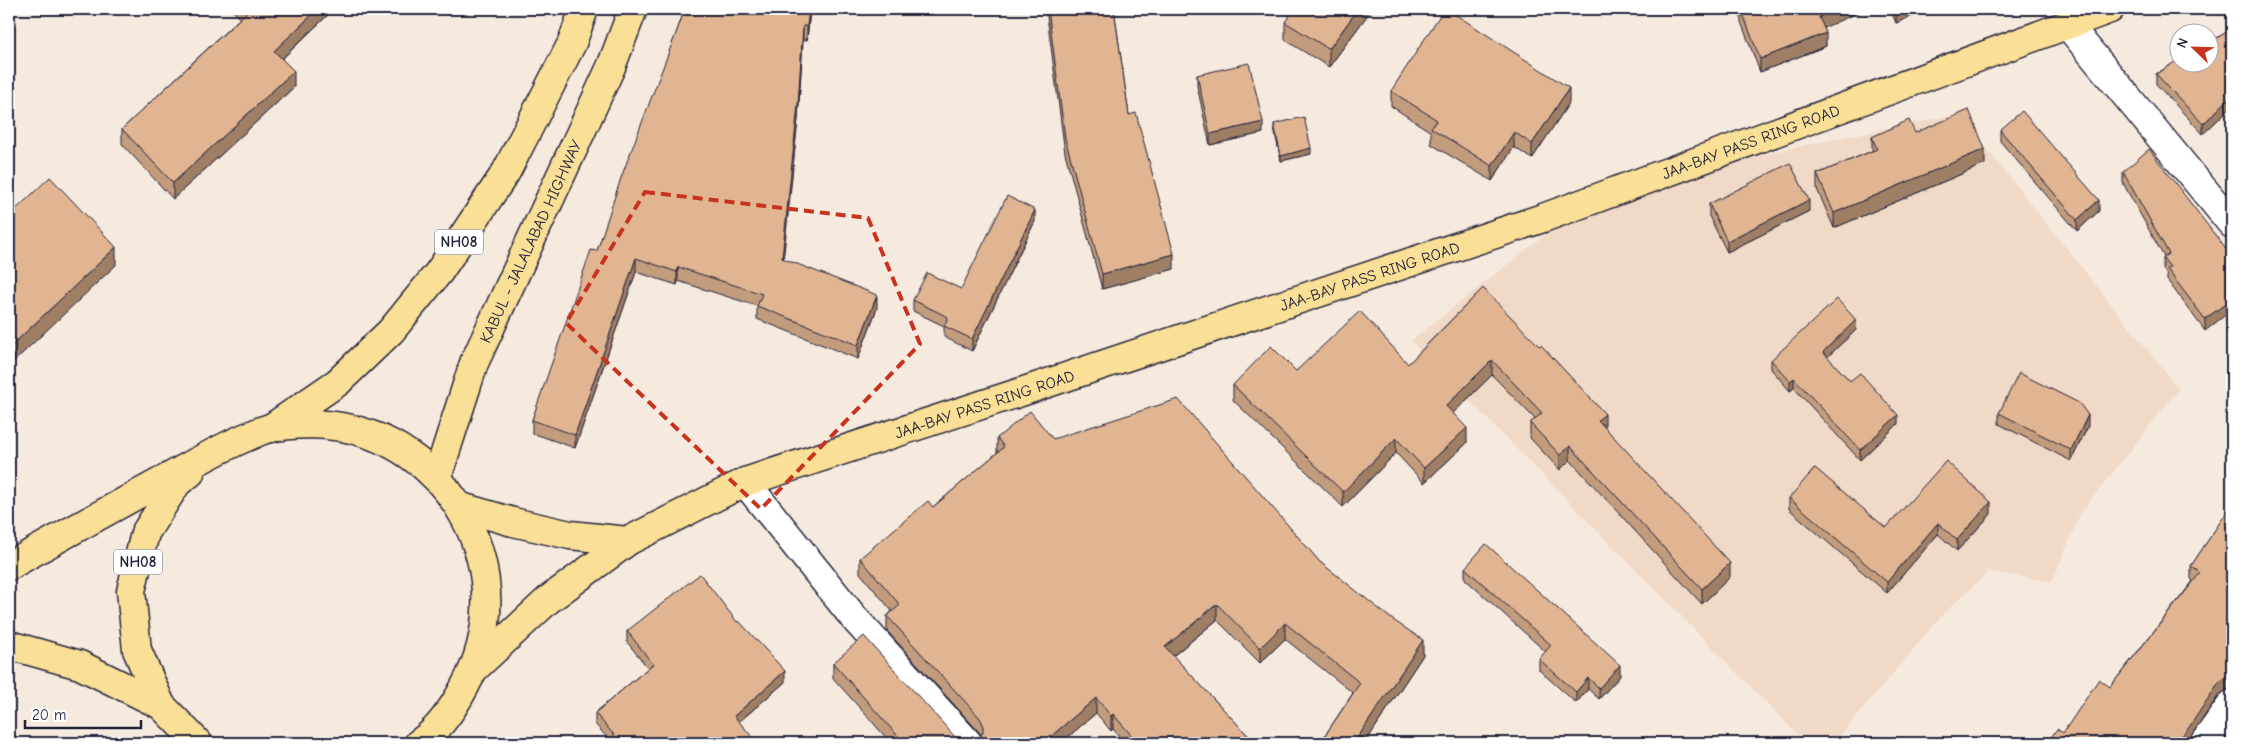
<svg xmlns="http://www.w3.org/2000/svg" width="2241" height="752" viewBox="0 0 2241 752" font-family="'Comic Neue',sans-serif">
<rect width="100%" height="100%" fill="#f6e9de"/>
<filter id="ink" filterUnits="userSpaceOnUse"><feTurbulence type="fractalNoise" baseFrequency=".02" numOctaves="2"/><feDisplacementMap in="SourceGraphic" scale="10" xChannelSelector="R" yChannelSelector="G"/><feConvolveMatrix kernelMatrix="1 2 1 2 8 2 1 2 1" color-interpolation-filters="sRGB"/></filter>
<g filter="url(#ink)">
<polygon fill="#f0d9c7" points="1959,114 2179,389 2081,512 2052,582 1989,571 1944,613 1834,743 1806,743 1411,341 1555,227 1718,163"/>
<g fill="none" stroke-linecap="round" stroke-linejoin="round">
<defs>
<g id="street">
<polyline points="2067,24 2232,224"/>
<polyline points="745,482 855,619 968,743"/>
<polyline points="2204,743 2232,704"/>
</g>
<g id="highway">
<polyline points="271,428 338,382 391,331 439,272 506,172 572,43 584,9"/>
<polyline points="190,473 177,483 145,533 131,591 137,650 161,705 198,743"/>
<path id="s1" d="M437,478L474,363L611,67L633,9"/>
<polyline points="461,507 513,522 570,535 628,541"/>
<path d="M9,566C63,535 118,505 173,475C198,461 222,447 249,436C256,433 264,429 271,428C284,425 312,423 326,425C452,436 525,576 465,686C454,707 439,730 419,743"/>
<polyline points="9,645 80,665 161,705"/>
<path id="s2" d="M475,668L548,600L628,541L745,482L1021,392L1543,218L2110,9"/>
</g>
</defs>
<use href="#street" stroke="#22223b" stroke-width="31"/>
<use href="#highway" stroke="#22223b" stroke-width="31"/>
<use href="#street" stroke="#fff" stroke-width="28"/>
<use href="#highway" stroke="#fadf96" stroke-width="28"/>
</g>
<g fill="#c29c7d" stroke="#22223b">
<polygon points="231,9 334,9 282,59 294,87 173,199 122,144 122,129 240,18"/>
<polygon points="684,9 810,9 807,40 803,40 798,119 783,259 877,308 858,359 757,319 757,306 678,281 677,285 636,272 575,448 532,433 532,420 597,251 681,20"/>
<polygon points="1046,9 1114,9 1129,115 1174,269 1102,289 1065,153"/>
<polygon points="1372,9 1329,67 1285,40 1285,22"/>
<polygon points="1741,9 1824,28 1826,46 1760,72 1741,22"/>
<polygon points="1890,9 1928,9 1896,23"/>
<polygon points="2232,29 2232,106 2203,134 2156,84 2156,74"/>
<polygon points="1197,75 1263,133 1210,145 1197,86"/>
<polygon points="1391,91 1569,103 1532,159 1514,147 1492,181 1431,144 1431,132 1391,106"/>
<polygon points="1274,124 1311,154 1281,161 1274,129"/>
<polygon points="2000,130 2099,211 2077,231 2000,141"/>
<polygon points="1915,133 1985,164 1834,228 1817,189 1817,174 1872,151 1872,137"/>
<polygon points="2123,172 2232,257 2205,331 2167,280 2167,275 2163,269 2163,258 2164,257 2123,183"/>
<polygon points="1709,204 1809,211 1727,252 1709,216"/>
<polygon points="1035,221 972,351 944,337 944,326 913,311 913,300 961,289"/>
<polygon points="1483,288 1605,428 1730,577 1702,604 1570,460 1560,470 1530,438 1530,423 1535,419 1492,375 1453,413 1467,443 1424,483 1396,453 1343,507 1233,400 1233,385 1296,371 1408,364"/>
<polygon points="1856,330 1827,357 1850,381 1898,424 1860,460 1794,388 1790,391 1771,369 1771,360"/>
<polygon points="1999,413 2088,426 2071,461 1999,424"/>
<polygon points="997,438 1053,439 1320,562 1423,655 1365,743 1320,743 1353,693 1285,639 1260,663 1217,620 1173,656 1255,743 1125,743 1113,729 1111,731 1096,713 1061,743 891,743 833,678 833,663 963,742 971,743 979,739 981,735 980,733 887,631 887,616 892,611 860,573 860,558 933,507 997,453"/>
<polygon points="1789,498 1886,528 1991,514 1957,551 1938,534 1887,593 1789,509"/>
<polygon points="2232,499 2228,689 2219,695 2186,743 2047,743 2063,733 2110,687 2193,581 2191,579 2191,566 2230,508 2230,503"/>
<polygon points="1465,568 1620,676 1599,699 1588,689 1576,703 1539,670 1539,659 1546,652 1465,579"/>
<polygon points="737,622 785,682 739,722 754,743 612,743 595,724 595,713 648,668 627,642 627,631"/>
</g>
<g fill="#9e7f66" stroke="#22223b">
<polygon points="318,9 334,9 274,66 274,51"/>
<polygon points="809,9 810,9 807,40 807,26"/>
<polygon points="1358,9 1372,9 1329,67 1329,49"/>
<polygon points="1837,9 1866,9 1819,30 1819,17"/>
<polygon points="1900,9 1928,9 1896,23 1896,10"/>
<polygon points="803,26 803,40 798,119 782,272 782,258"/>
<polygon points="1826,33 1826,46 1760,72 1760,59"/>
<polygon points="294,71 294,87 173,199 173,183"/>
<polygon points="1569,88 1569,103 1532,159 1532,144"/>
<polygon points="2232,96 2232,106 2203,134 2203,124"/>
<polygon points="1263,122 1263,133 1210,145 1210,134"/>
<polygon points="1514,132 1514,147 1492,181 1492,166"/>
<polygon points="1311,148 1311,154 1281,161 1281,156"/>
<polygon points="1985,149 1985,164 1834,228 1834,213"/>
<polygon points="1809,200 1809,211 1727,252 1727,241"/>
<polygon points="2099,200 2099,211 2077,231 2077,220"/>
<polygon points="1035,210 1035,221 972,351 972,339"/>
<polygon points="116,247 116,265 9,366 9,348"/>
<polygon points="1174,254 1174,269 1102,289 1102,274"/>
<polygon points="636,258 636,272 575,448 575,435"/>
<polygon points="678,267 678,281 677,285 677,272"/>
<polygon points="877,295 877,308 858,359 858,345"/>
<polygon points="2232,299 2232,310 2205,331 2205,319"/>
<polygon points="1856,320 1856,330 1823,361 1823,352"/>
<polygon points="1492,360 1492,375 1446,420 1446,406"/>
<polygon points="1794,378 1794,388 1790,391 1790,381"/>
<polygon points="1605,414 1605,428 1598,420"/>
<polygon points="1898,415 1898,424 1860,460 1860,450"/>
<polygon points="2088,415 2088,426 2071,461 2071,450"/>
<polygon points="1467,428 1467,443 1424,483 1424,468"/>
<polygon points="1396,438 1396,453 1343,507 1343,492"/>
<polygon points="1570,446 1570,460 1560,470 1560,455"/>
<polygon points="1991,502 1991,514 1957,551 1957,540"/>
<polygon points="1938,523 1938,534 1887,593 1887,582"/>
<polygon points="1730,563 1730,577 1702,604 1702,589"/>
<polygon points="1217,604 1217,620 1165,662 1165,647"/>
<polygon points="1285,623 1285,639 1260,663 1260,648"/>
<polygon points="1423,640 1423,655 1365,743 1354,743"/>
<polygon points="1620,665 1620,676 1599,699 1599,688"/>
<polygon points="785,671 785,682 734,726 734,716"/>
<polygon points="2232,671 2232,684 2228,689 2219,695 2186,743 2176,743 2219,682"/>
<polygon points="1588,678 1588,689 1576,703 1576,692"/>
<polygon points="1096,698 1096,713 1061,743 1043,743"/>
<polygon points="1113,714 1113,729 1111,731 1111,716"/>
<polygon points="754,739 754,743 749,743"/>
</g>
<g fill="#e1b591" stroke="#22223b">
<polygon points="246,9 318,9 274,51 294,71 173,183 122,129 248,11"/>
<polygon points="684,9 809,9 807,26 803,26 798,105 782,258 877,295 858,345 757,306 762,294 678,267 677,272 636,258 575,435 532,420 591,250 597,251 622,175 681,20"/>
<polygon points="1048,9 1114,9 1129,115 1136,113 1174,254 1102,274 1065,138"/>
<polygon points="1294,9 1358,9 1329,49 1285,22"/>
<polygon points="1444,9 1447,9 1569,88 1532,144 1514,132 1492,166 1431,128 1437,120 1391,91"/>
<polygon points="1741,9 1837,9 1819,17 1826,33 1760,59"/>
<polygon points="2232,29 2232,77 2231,78 2232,79 2232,96 2203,124 2156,74 2178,60 2178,62 2208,62 2208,43"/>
<polygon points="1249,63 1263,122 1210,134 1197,75"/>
<polygon points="1969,110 1985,149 1834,213 1817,174 1877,149 1872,137 1909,120 1915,133"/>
<polygon points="2022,111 2099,200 2077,220 2000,130"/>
<polygon points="1304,117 1311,148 1281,156 1274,124"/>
<polygon points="2149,149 2232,257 2232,299 2205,319 2167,269 2170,267 2163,258 2169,254 2123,172"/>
<polygon points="1790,163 1809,200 1727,241 1709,204"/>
<polygon points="50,177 116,247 9,348 9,216"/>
<polygon points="1007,196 1035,210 972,339 944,326 948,317 913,300 927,273 961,289"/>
<polygon points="1483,288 1539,346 1541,345 1605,414 1598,420 1730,563 1702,589 1570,446 1560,455 1530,423 1542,413 1492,360 1446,406 1467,428 1424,468 1396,438 1343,492 1233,385 1271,346 1296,371 1360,311 1408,364"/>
<polygon points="1837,299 1856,320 1823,352 1850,381 1860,373 1898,415 1860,450 1794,378 1790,381 1771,360"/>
<polygon points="2019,373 2079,403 2088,415 2071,450 1999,413"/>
<polygon points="1178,399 1320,562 1393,620 1423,640 1354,743 1320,743 1360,683 1285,623 1260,648 1217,604 1165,647 1255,743 1138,743 1113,714 1111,716 1096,698 1043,743 904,743 833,663 864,636 956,738 963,742 971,743 979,739 983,732 983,724 980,718 887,616 900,605 860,558 928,501 933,507 1004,447 997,438 1030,411 1053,439"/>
<polygon points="1946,461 1991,502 1957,540 1938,523 1887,582 1789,498 1815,468 1886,528"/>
<polygon points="2232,504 2232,671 2228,676 2219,682 2190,726 2176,743 2047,743 2057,729 2063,733 2099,679 2110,687 2200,573 2191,566"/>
<polygon points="1486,544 1620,665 1599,688 1588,678 1576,692 1539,659 1551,645 1465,568"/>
<polygon points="700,574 737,622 739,621 785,671 734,716 754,739 749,743 621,743 595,713 653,664 627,631"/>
</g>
</g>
<path fill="none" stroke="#c8321e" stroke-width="4" stroke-dasharray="10 6" stroke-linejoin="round" d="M645,192L868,218L920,344L761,509L566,323Z"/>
<g text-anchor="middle" stroke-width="5" stroke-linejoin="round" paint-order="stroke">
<g fill="#fff" stroke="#646476" stroke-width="1">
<rect x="435" y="229.5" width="48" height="25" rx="4"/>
<rect x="114" y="549.5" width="48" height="25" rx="4"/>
</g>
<g font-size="15" font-weight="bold" fill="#22223b">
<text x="459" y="247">NH08</text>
<text x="138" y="567">NH08</text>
</g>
<g font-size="16" fill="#22223b" stroke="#fff">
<text dy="6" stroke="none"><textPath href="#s2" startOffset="1392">JAA-BAY PASS RING ROAD</textPath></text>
<text dy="6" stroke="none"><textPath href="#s1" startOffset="255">KABUL - JALALABAD HIGHWAY</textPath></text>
<text dy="6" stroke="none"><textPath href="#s2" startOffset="988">JAA-BAY PASS RING ROAD</textPath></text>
<text dy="6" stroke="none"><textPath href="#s2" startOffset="582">JAA-BAY PASS RING ROAD</textPath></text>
</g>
</g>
<rect width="2241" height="752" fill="none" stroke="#fff" stroke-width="30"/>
<rect x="15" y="15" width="2211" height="722" fill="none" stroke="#22223b" stroke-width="2" filter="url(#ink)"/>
<g transform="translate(2194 48) rotate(293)"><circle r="24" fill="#ffffff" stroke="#a7a7b1"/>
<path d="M0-4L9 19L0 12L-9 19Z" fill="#c8321e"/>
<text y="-8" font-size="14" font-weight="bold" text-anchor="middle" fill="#22223b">N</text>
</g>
<path d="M25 720v8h116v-8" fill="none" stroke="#22223b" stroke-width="2.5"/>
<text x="32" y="720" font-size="15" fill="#22223b" stroke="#ffffff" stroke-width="4" paint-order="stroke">20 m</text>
</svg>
